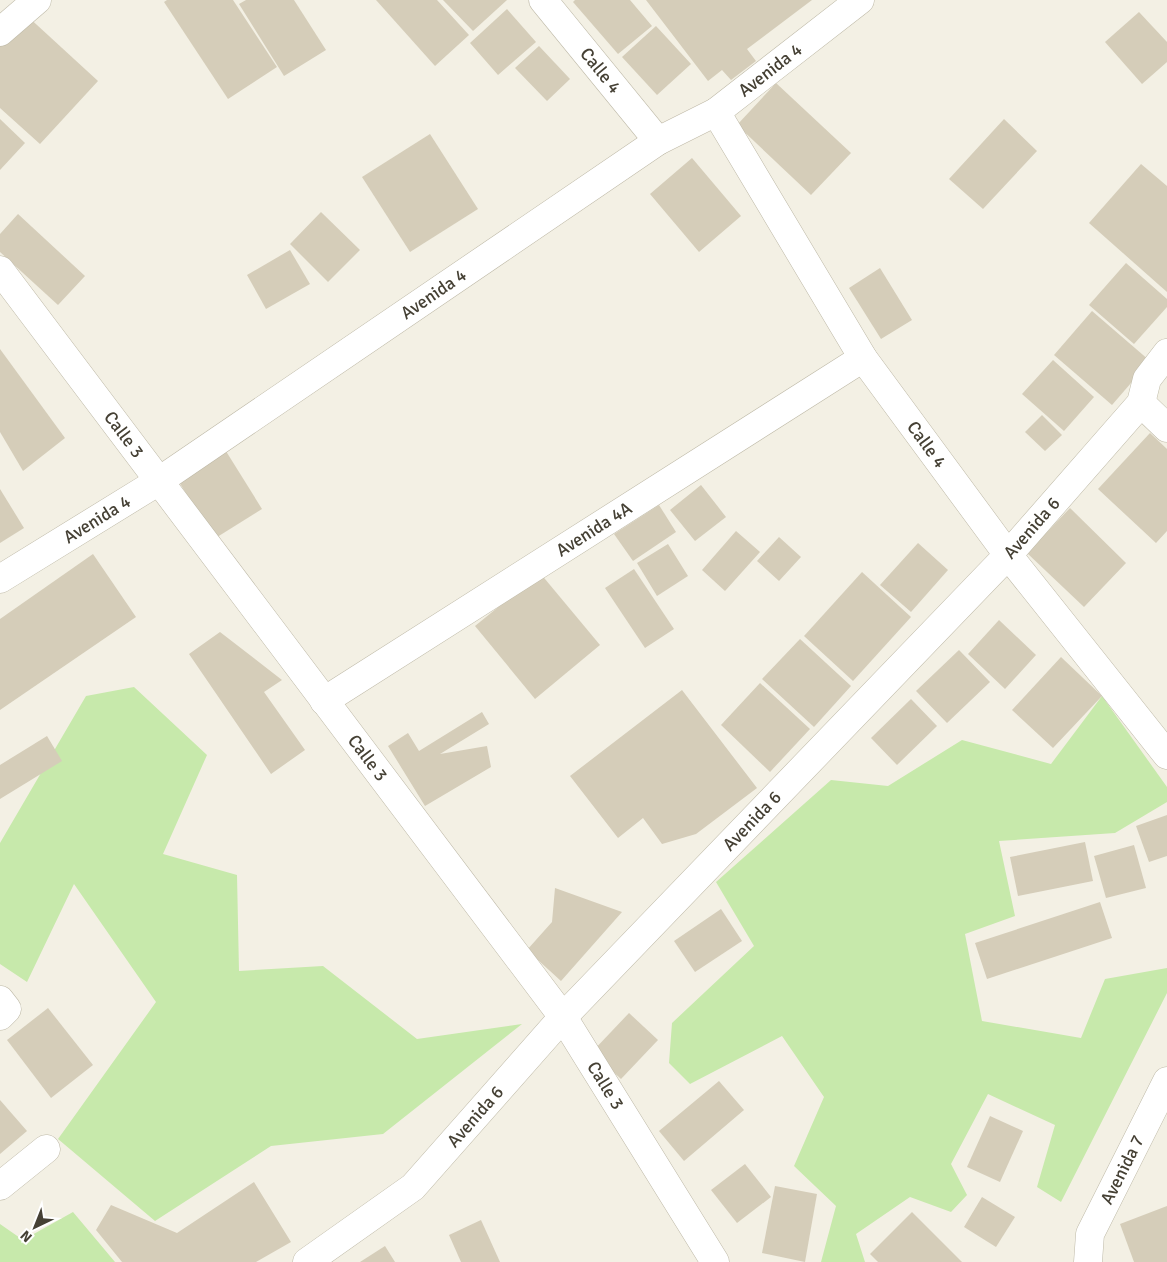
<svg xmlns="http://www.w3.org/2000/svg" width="1167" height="1262" viewBox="0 0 1167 1262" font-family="Signika,sans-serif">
<rect width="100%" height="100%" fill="#f3f0e4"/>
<g fill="#c7e9ab">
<polygon points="134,687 207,755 163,854 237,875 239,971 323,966 417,1039 522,1024 383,1134 271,1146 155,1221 58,1139 156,1002 74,884 27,982 0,964 0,843 86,696"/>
<polygon points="1102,696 1167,787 1167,802 1115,833 999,841 1015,916 965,934 982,1021 1081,1038 1105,979 1167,968 1167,993 1061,1202 1037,1187 1055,1125 988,1094 951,1164 967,1195 951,1212 910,1197 856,1234 865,1262 821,1262 836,1206 794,1166 824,1097 782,1036 690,1084 669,1063 672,1023 754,946 716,882 831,780 888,786 962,740 1051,764"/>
<polygon points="73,1212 115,1262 0,1262 0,1224 23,1240"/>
</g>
<g fill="#d5cdb9">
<polygon points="167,0 233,0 277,67 228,99 164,2"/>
<polygon points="246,0 294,0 326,50 284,76 239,4"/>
<polygon points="376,0 437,0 469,35 435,66"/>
<polygon points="443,0 507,0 473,31"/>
<polygon points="575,0 630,0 652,26 618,54 573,2"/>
<polygon points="646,0 812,0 747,49 756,61 731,80 722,70 708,81"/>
<polygon points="507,9 536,42 498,75 470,43"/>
<polygon points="1139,12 1167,42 1167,62 1142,84 1105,42"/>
<polygon points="25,14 98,81 40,144 0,108 0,40"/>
<polygon points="656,26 691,64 657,95 622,57"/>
<polygon points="539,46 570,79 547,101 515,68"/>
<polygon points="776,83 851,153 811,195 737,125"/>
<polygon points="0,119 25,143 0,170"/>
<polygon points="1004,119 1037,151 983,209 949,179"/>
<polygon points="430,134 478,209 410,252 362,177"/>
<polygon points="692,158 741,216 699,252 650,194"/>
<polygon points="1141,164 1167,186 1167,292 1089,223"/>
<polygon points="321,212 360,250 328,282 290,244"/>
<polygon points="18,214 85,276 58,305 0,252 0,234"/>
<polygon points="290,250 310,284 266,309 247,275"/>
<polygon points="1126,263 1167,299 1167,307 1134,344 1089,305"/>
<polygon points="880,268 912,320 881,339 849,288"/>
<polygon points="1092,311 1150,361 1112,405 1054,355"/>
<polygon points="0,349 65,438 23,471 0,432"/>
<polygon points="1053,360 1094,397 1064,431 1022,394"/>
<polygon points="1042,415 1062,435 1045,451 1025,432"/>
<polygon points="1150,433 1167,449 1167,531 1156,543 1098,489"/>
<polygon points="224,448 262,509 214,539 176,477"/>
<polygon points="701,485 726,517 695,541 670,510"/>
<polygon points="0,489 24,528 0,543"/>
<polygon points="659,505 676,532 633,561 614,534"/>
<polygon points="1070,508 1126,563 1084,607 1027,553"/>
<polygon points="736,531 760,552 725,591 702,570"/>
<polygon points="779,537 801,557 779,581 757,561"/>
<polygon points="918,543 948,570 911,612 880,585"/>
<polygon points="668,544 688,576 657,596 637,563"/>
<polygon points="93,554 136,617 0,710 0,619"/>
<polygon points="634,569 674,629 645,648 605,588"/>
<polygon points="862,572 911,617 853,681 804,636"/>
<polygon points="540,573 600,645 535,699 475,626"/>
<polygon points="999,620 1036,655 1005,689 968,654"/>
<polygon points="220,632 282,680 264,692 305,750 271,774 189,654"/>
<polygon points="800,639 851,686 814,727 762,679"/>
<polygon points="959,650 990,682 947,723 916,691"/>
<polygon points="1061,657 1102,696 1053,748 1012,710"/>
<polygon points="760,683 810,729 770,772 721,725"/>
<polygon points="682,690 757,788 696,834 662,844 643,818 618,838 570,776"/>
<polygon points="911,699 937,726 897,765 871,738"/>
<polygon points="482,712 489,724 440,754 487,746 491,767 425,806 388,746 408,733 419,751"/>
<polygon points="47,736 62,761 0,799 0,765"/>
<polygon points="1167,815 1167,856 1149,862 1136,826"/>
<polygon points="1085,842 1093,881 1018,896 1010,857"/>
<polygon points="1134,845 1146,888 1106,898 1094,856"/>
<polygon points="555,888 622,912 561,981 527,950 552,922"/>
<polygon points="1100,902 1112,938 987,979 975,943"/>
<polygon points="721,909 742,941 695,972 674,941"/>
<polygon points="48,1008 93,1065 51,1098 7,1040"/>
<polygon points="629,1013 658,1040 621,1079 592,1052"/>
<polygon points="719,1081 744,1110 684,1161 659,1131"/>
<polygon points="0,1100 27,1131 0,1154"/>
<polygon points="990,1116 1023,1131 1000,1182 967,1167"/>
<polygon points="745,1164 771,1197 737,1223 711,1190"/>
<polygon points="254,1182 291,1242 256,1262 122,1262 96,1230 111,1205 177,1233"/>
<polygon points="775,1186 817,1194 805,1262 762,1253"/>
<polygon points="982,1197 1015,1217 996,1247 964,1227"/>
<polygon points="1167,1206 1167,1262 1134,1262 1120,1224"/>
<polygon points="912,1212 962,1262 878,1262 870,1254"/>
<polygon points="481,1220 500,1262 461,1262 449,1235"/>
<polygon points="385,1246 395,1262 360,1262"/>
</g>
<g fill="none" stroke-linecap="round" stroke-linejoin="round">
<defs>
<g id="minor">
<path id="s1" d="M543,0L658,141"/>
<polyline points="0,32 37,0"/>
<path id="s2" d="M716,112L863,358L1008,555L1167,755"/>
<path id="s3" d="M0,270L563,1017L715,1262"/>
<polyline points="1141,403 1167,428"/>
<path id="s4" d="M0,579L159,481L658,141L716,112L860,0"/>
<path id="s5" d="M324,701L863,358"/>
<polyline points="0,1000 7,1009 0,1016"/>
<polyline points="0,1186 46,1149"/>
<path id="s6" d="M307,1262L413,1187L563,1017L1008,555L1141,403L1147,379L1167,353"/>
<path id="s7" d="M1088,1262L1090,1234L1167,1081"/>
</g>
</defs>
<use href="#minor" stroke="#beb9a7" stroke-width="29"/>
<use href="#minor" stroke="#fff" stroke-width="28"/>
</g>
<g text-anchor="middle" stroke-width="4" stroke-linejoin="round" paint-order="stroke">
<g font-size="18" fill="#454034" stroke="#fff">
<text dy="6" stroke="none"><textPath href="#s4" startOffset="924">Avenida 4</textPath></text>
<text dy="6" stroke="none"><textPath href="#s1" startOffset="91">Calle 4</textPath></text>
<text dy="6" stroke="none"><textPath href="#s4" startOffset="519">Avenida 4</textPath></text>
<text dy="6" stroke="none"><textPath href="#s3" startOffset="206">Calle 3</textPath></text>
<text dy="6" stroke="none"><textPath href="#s2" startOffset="394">Calle 4</textPath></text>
<text dy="6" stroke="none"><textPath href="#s4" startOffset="114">Avenida 4</textPath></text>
<text dy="6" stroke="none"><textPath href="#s6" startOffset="1034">Avenida 6</textPath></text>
<text dy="6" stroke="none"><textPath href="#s5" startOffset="320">Avenida 4A</textPath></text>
<text dy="6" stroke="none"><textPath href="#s3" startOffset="611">Calle 3</textPath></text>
<text dy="6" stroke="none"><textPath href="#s6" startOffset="629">Avenida 6</textPath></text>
<text dy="6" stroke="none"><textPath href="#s3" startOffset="1016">Calle 3</textPath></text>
<text dy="6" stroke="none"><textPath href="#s6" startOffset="224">Avenida 6</textPath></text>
<text dy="6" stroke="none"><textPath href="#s7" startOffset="100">Avenida 7</textPath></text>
</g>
</g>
<g transform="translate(35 1227) rotate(223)" stroke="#ffffff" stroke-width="4" paint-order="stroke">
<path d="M0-4L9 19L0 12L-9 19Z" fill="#454034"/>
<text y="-8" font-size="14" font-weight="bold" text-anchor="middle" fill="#454034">N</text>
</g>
</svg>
